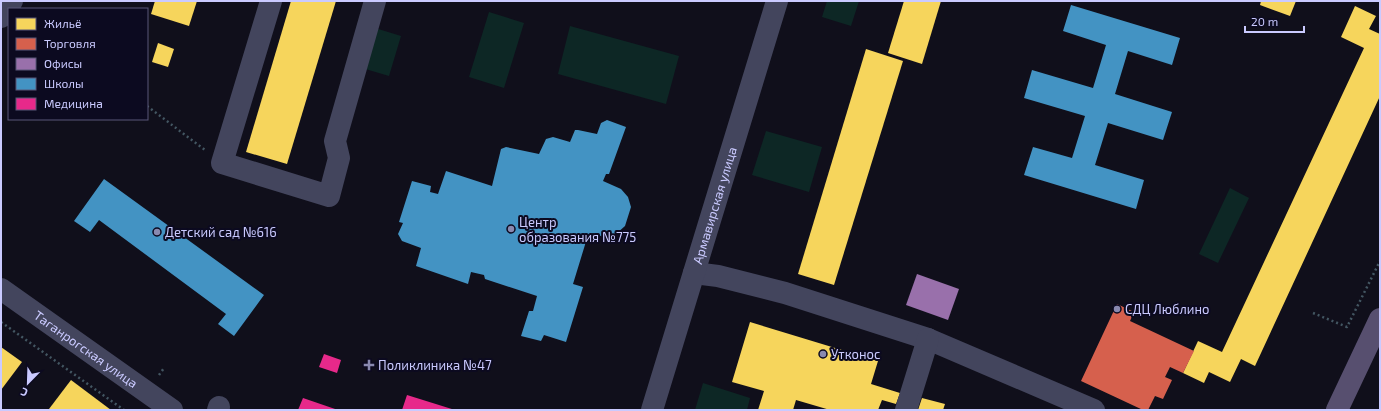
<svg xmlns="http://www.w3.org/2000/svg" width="1381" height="411" viewBox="0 0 1381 411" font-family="'Exo 2',sans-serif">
<rect width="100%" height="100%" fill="#100f1b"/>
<g fill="#0d2725">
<polygon points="827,1 859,1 851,26 822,17"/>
<polygon points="489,12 524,23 504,88 469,77"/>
<polygon points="570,26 679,56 666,104 558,74"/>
<polygon points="375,28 401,36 389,76 362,68"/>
<polygon points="766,131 822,147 809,192 752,175"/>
<polygon points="1230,188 1249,198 1218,263 1199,254"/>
<polygon points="703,383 750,398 747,410 695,410"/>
</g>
<g fill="#f6d55c">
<polygon points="155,1 197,1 189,26 151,14"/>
<polygon points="291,1 336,1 287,164 246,152"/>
<polygon points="904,1 941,1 922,64 888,53"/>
<polygon points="1261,1 1296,1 1290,16 1260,5"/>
<polygon points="1355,6 1376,16 1369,29 1380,34 1380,96 1255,366 1241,359 1230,382 1209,372 1204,383 1183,373 1198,341 1222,352 1364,48 1341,37"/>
<polygon points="158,43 174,49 168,67 152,62"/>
<polygon points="866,49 903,61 834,285 798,274"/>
<polygon points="750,322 878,361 871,384 900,393 896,404 882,400 878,410 830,410 796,400 793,410 758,410 764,391 732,382"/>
<polygon points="1,347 22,362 1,390"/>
<polygon points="71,380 111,410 51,410 49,409"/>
<polygon points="922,398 945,404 943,410 918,410"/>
</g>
<polygon fill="#d6604d" points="1117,304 1134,312 1130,321 1194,351 1183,373 1170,367 1165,377 1172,380 1163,399 1155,396 1148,410 1143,410 1081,381"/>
<polygon fill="#9970ab" points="917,274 959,289 948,320 906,305"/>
<g fill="#4393c3">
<polygon points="1071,5 1180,38 1172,65 1128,51 1115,94 1172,112 1163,140 1108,123 1095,165 1144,180 1136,209 1024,175 1033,147 1072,158 1085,116 1024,98 1032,70 1093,88 1106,45 1063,31"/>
<polygon points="607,120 626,127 609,174 606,174 603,181 621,189 628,197 631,207 625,226 616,234 606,238 593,233 588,235 573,284 583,287 566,342 544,335 541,341 521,336 529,311 533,311 537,296 485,279 484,275 471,272 468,284 416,266 421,248 402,241 398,234 403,223 399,222 412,181 431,186 430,192 438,194 446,171 492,186 501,149 506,147 539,154 546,139 553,137 570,142 575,130 578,130 597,134 601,123"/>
<polygon points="104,179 264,295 234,336 218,324 226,314 99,220 90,232 74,221"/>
</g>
<g fill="#e7298a">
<polygon points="324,354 341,360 337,373 319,367"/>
<polygon points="407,395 455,410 402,410"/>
<polygon points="303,398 338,410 298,410"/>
</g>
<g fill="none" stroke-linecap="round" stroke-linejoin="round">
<g stroke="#435662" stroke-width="2.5" stroke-dasharray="2 3" stroke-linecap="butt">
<polyline points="147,106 205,150"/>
<polyline points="1313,313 1347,327 1380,261"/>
<polyline points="1,322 124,410"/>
<polyline points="159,375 164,368"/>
</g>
<g stroke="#43455d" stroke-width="22">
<polyline points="271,1 222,163 329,196 339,158 335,141 375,1"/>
<polyline points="1,17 12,1"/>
<polyline points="694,273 718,276 785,293 928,339 1094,410"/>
<path id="s1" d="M1,289L172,410"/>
<polyline points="218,410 219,407"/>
<path id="s2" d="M652,410L777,1"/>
<polyline points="906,410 928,339"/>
</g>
<polyline stroke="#574f6f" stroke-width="22" points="1337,410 1380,319"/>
</g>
<g fill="#8989af" stroke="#0c0a20" stroke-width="1.5">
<circle cx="511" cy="229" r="4"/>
<circle cx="157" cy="232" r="4"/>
<circle cx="1117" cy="309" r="4"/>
<circle cx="823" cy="354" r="4"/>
<path d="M367 359h4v4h4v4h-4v4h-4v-4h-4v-4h4z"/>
</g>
<g text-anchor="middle" stroke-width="4" stroke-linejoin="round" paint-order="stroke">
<g font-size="13" fill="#cacaff" stroke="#0c0a20">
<text dy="5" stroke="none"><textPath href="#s2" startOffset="214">Армавирская улица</textPath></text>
<text dy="5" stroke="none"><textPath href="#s1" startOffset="104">Таганрогская улица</textPath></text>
</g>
<g font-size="13" fill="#cacaff" stroke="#0c0a20" text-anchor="start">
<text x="519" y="227">Центр<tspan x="519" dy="15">образования №775</tspan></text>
<text x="165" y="237">Детский сад №616</text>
<text x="1125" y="314">СДЦ Люблино</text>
<text x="831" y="359">Утконос</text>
<text x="378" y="370">Поликлиника №47</text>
</g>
</g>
<rect width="1381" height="411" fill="none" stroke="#cacaff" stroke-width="4"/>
<rect x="8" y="8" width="140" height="112" fill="#0c0a20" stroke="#585779"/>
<rect x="16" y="18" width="20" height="12" fill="#f6d55c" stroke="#585779"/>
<text x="44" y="28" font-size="12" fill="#cacaff">Жильё</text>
<rect x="16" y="38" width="20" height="12" fill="#d6604d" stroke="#585779"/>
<text x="44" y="48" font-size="12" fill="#cacaff">Торговля</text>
<rect x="16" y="58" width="20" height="12" fill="#9970ab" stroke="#585779"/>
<text x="44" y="68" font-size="12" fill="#cacaff">Офисы</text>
<rect x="16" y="78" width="20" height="12" fill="#4393c3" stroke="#585779"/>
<text x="44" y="88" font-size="12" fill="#cacaff">Школы</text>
<rect x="16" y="98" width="20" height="12" fill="#e7298a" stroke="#585779"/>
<text x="44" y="108" font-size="12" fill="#cacaff">Медицина</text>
<g transform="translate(28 383) rotate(203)" stroke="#0c0a20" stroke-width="3" paint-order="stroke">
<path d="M0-3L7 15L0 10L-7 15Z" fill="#cacaff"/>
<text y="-6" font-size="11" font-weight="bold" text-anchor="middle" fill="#cacaff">С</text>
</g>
<path d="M1245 26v6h59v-6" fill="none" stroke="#cacaff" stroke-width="2"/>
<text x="1251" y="26" font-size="12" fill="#cacaff" stroke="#0c0a20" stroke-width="3" paint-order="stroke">20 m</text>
</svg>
